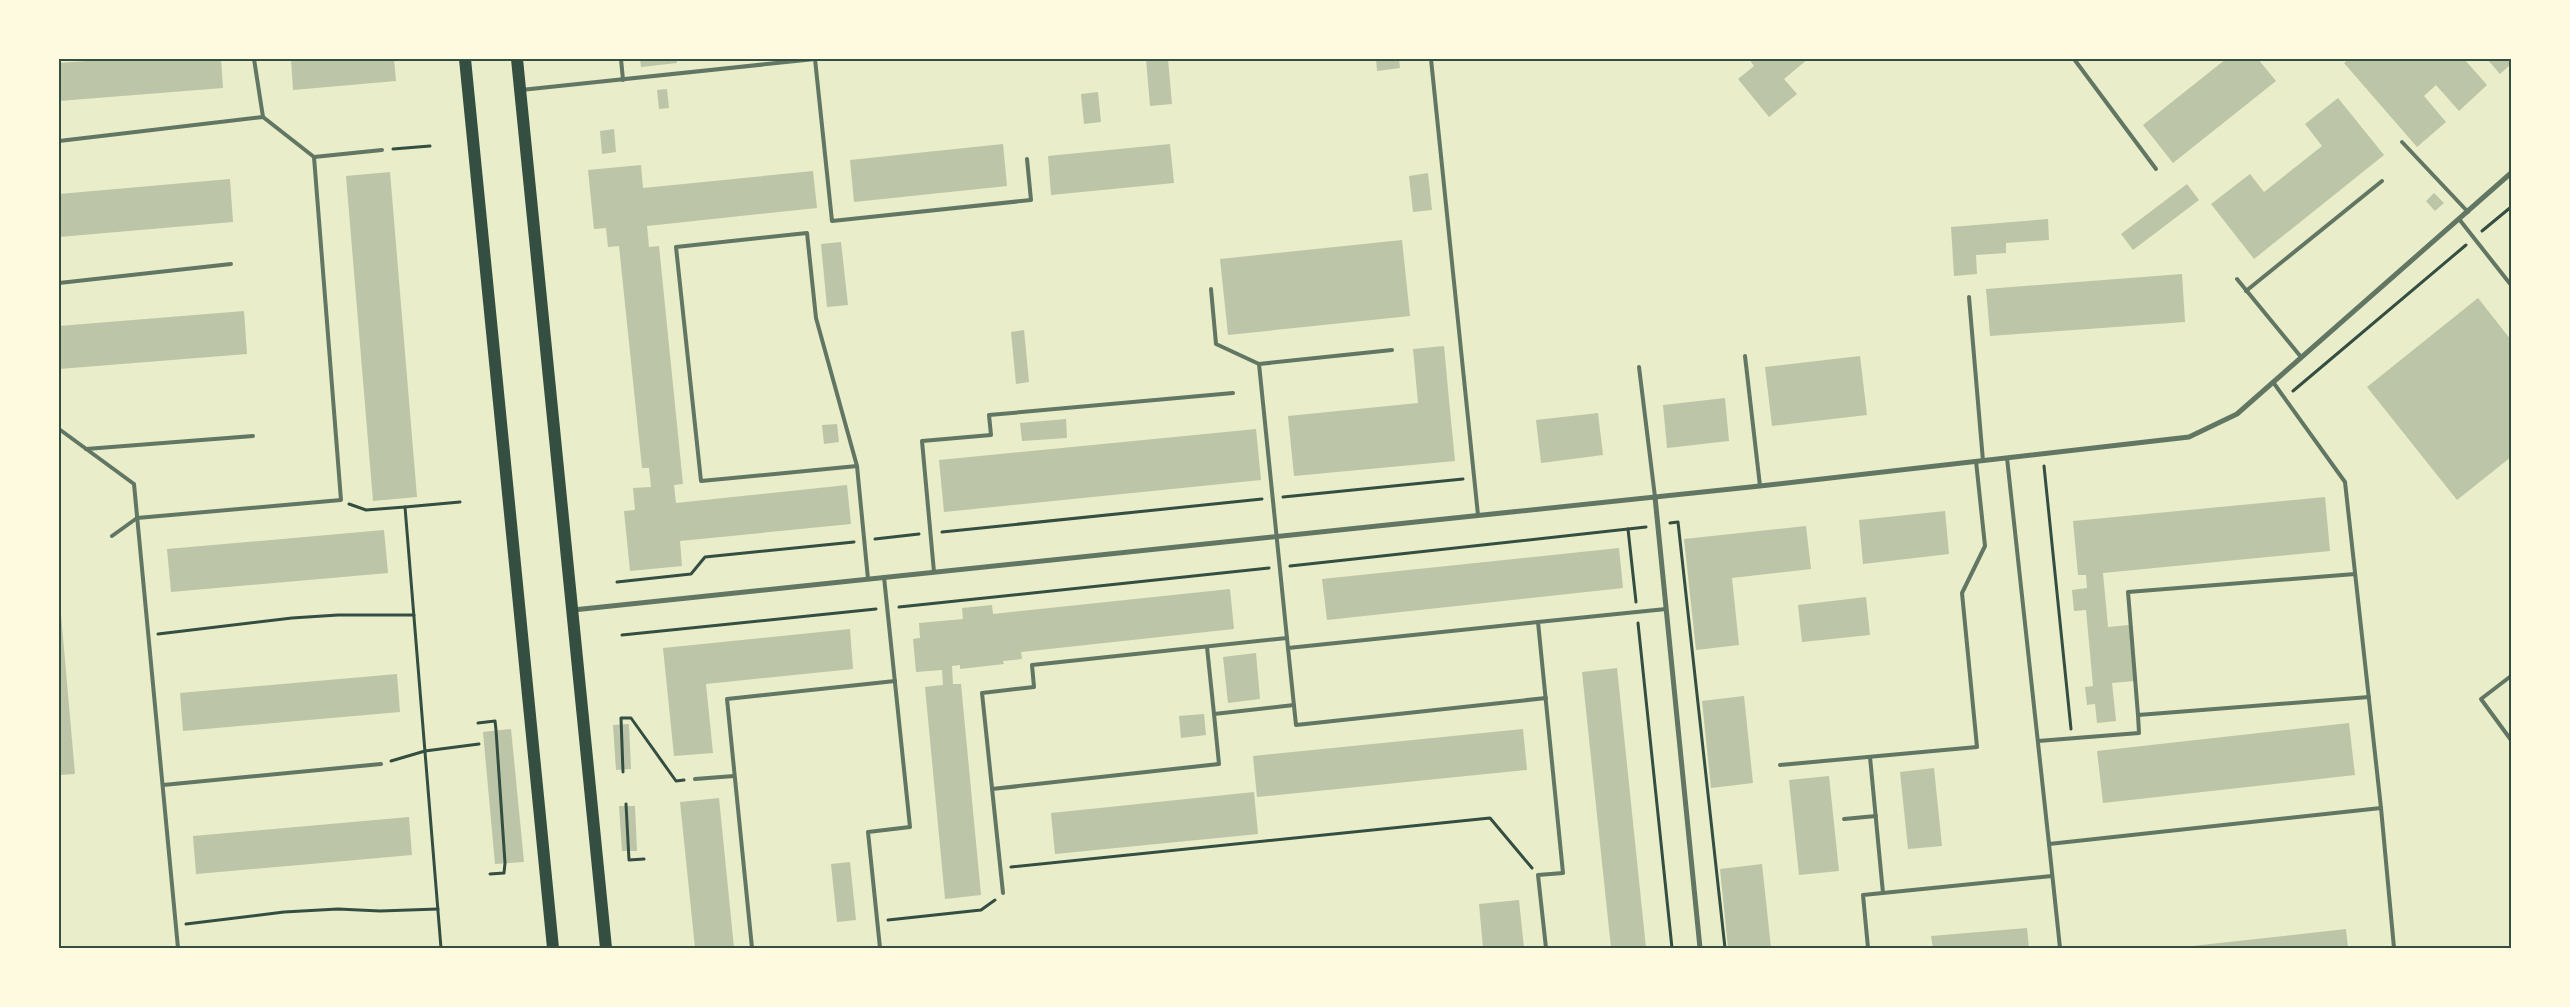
<svg xmlns="http://www.w3.org/2000/svg" width="2570" height="1007" viewBox="0 0 2570 1007" font-family="Commissioner,sans-serif">
<rect width="100%" height="100%" fill="#e9edc9"/>
<g fill="#bcc5a7">
<polygon points="114,59 221,59 223,88 59,101 59,63"/>
<polygon points="291,59 394,59 396,81 293,90"/>
<polygon points="640,59 676,59 677,63 641,67"/>
<polygon points="1077,59 1091,59 1091,60 1077,61"/>
<polygon points="1146,59 1168,59 1172,104 1150,106"/>
<polygon points="1376,59 1399,59 1400,68 1377,71"/>
<polygon points="1749,59 1808,59 1784,79 1797,94 1769,117 1738,79 1754,66"/>
<polygon points="2226,59 2258,59 2276,81 2173,163 2143,125"/>
<polygon points="2349,59 2467,59 2465,60 2487,85 2459,111 2436,85 2424,96 2446,122 2417,147 2344,63"/>
<polygon points="2487,59 2511,59 2511,64 2500,74"/>
<polygon points="667,89 669,108 659,109 657,90"/>
<polygon points="1098,92 1101,122 1084,124 1081,94"/>
<polygon points="2338,98 2384,155 2254,259 2211,204 2250,174 2264,192 2322,146 2305,124"/>
<polygon points="614,129 616,152 602,154 600,131"/>
<polygon points="1003,144 1007,186 854,202 850,160"/>
<polygon points="1170,144 1174,183 1051,195 1048,156"/>
<polygon points="641,165 643,188 813,171 817,208 647,226 649,247 659,246 683,484 674,485 676,503 847,485 851,524 680,541 682,566 630,571 624,511 635,510 633,488 651,487 649,468 642,468 619,246 608,247 606,228 594,229 588,170"/>
<polygon points="390,172 417,497 373,501 346,176"/>
<polygon points="1428,173 1432,210 1413,212 1409,176"/>
<polygon points="230,179 233,222 59,237 59,194"/>
<polygon points="2187,184 2199,200 2133,250 2121,234"/>
<polygon points="2434,193 2444,203 2435,211 2426,201"/>
<polygon points="2048,219 2049,240 2006,243 2006,253 1976,255 1977,274 1954,276 1951,227"/>
<polygon points="1402,240 1410,316 1228,335 1220,259"/>
<polygon points="841,242 848,305 827,307 821,244"/>
<polygon points="2182,274 2185,322 1990,336 1986,289"/>
<polygon points="2478,298 2511,340 2511,457 2457,500 2367,387"/>
<polygon points="244,311 247,354 59,369 59,326"/>
<polygon points="1024,330 1029,382 1016,384 1011,332"/>
<polygon points="1444,346 1449,400 1433,402 1449,400 1455,461 1294,476 1288,416 1418,403 1413,349"/>
<polygon points="1860,356 1867,415 1772,426 1765,367"/>
<polygon points="1725,398 1729,441 1667,448 1663,405"/>
<polygon points="1598,413 1603,455 1541,463 1536,420"/>
<polygon points="1066,419 1067,438 1022,441 1020,423"/>
<polygon points="837,424 839,442 824,444 822,425"/>
<polygon points="1256,429 1261,480 944,512 939,460"/>
<polygon points="2325,497 2330,551 2103,573 2108,627 2129,625 2134,681 2112,683 2116,721 2097,723 2095,704 2087,705 2085,687 2093,686 2086,610 2074,611 2072,590 2087,588 2086,575 2078,575 2073,521"/>
<polygon points="1945,511 1949,554 1863,564 1859,520"/>
<polygon points="1806,526 1811,569 1732,578 1739,645 1696,650 1684,539"/>
<polygon points="384,530 388,573 171,592 167,549"/>
<polygon points="1619,548 1623,588 1327,620 1322,579"/>
<polygon points="1230,589 1234,629 1021,652 1022,659 1003,661 1004,664 960,669 960,665 952,666 953,684 961,684 981,895 945,899 925,687 943,685 942,670 916,672 913,639 920,638 919,623 963,619 962,608 992,605 993,614"/>
<polygon points="59,592 75,774 59,775"/>
<polygon points="1866,597 1870,635 1802,642 1798,605"/>
<polygon points="850,629 853,669 706,684 713,753 674,756 663,648"/>
<polygon points="1256,653 1260,699 1228,703 1223,657"/>
<polygon points="1617,668 1646,948 1611,948 1582,672"/>
<polygon points="397,674 400,712 183,731 180,693"/>
<polygon points="1744,696 1753,783 1711,788 1702,701"/>
<polygon points="1204,714 1206,735 1181,738 1179,716"/>
<polygon points="2349,723 2355,775 2103,803 2097,751"/>
<polygon points="629,724 631,769 616,770 613,725"/>
<polygon points="511,729 524,862 495,864 483,732"/>
<polygon points="1523,729 1527,770 1257,797 1253,756"/>
<polygon points="1934,768 1942,846 1908,849 1900,772"/>
<polygon points="1829,776 1839,871 1799,875 1789,780"/>
<polygon points="1254,792 1258,834 1055,854 1051,813"/>
<polygon points="719,798 734,948 695,948 680,802"/>
<polygon points="619,806 635,806 637,851 622,851"/>
<polygon points="409,817 412,855 196,874 193,836"/>
<polygon points="850,862 856,920 837,922 831,864"/>
<polygon points="1762,864 1771,948 1728,948 1720,869"/>
<polygon points="1519,900 1524,948 1483,948 1479,904"/>
<polygon points="2027,928 2029,948 1933,948 1931,936"/>
<polygon points="2346,929 2348,948 2183,948 2183,947"/>
</g>
<g fill="none" stroke-linecap="round" stroke-linejoin="round">
<g stroke="#344e41" stroke-width="3">
<polyline points="393,149 430,146"/>
<polyline points="2482,231 2511,207"/>
<polyline points="2293,391 2466,245"/>
<polyline points="2044,466 2071,729"/>
<polyline points="1283,497 1463,479"/>
<polyline points="349,504 366,510 405,507"/>
<polyline points="1670,523 1678,522 1725,948"/>
<polyline points="1628,529 1646,527"/>
<polyline points="942,532 1262,499"/>
<polyline points="875,539 919,534"/>
<polyline points="1290,566 1628,529 1636,602"/>
<polyline points="617,582 691,574 705,557 854,542"/>
<polyline points="899,607 1269,568"/>
<polyline points="1638,623 1672,948"/>
<polyline points="158,634 292,618 338,615 414,615"/>
<polyline points="622,635 876,609"/>
<polyline points="478,723 495,721 496,730 505,863 504,873 490,874"/>
<polyline points="391,761 425,751 479,744"/>
<polyline points="623,772 621,718 631,718 676,781 684,780"/>
<polyline points="626,804 629,860 644,859"/>
<polyline points="1011,867 1490,818 1532,868"/>
<polyline points="888,920 981,910 995,900"/>
<polyline points="186,924 284,912 338,909 380,911 438,909"/>
<polyline points="441,948 405,507 460,502"/>
</g>
<g stroke="#617663" stroke-width="4">
<polyline points="254,59 263,117"/>
<polyline points="621,59 623,80"/>
<polyline points="815,59 832,221 1031,200 1027,159"/>
<polyline points="1431,59 1478,515"/>
<polyline points="2074,59 2156,169"/>
<polyline points="521,90 815,59"/>
<polyline points="59,141 263,117 314,157 341,500 137,518 112,536"/>
<polyline points="2402,142 2468,212"/>
<polyline points="314,157 382,150"/>
<polyline points="2459,219 2511,285"/>
<polyline points="2237,279 2301,357"/>
<polyline points="59,283 231,264"/>
<polyline points="1211,289 1216,344 1259,364"/>
<polyline points="2246,291 2382,181"/>
<polyline points="1969,297 1983,461"/>
<polyline points="1745,356 1760,486"/>
<polyline points="1639,367 1655,497"/>
<polyline points="59,429 134,484 178,948"/>
<polyline points="86,449 253,436"/>
<polyline points="2007,458 2049,844 2381,808 2345,482 2273,382"/>
<polyline points="857,466 701,481 676,247 807,233 816,318 857,466 868,579"/>
<polyline points="934,572 922,441 991,435 989,415 1233,393"/>
<polyline points="2355,574 2128,592 2138,715 2369,697"/>
<polyline points="1538,622 1288,648 1296,725 1546,698"/>
<polyline points="1207,647 1214,714"/>
<polyline points="1288,648 1259,364 1392,350"/>
<polyline points="2511,676 2481,699 2511,740"/>
<polyline points="2038,741 2139,733 2138,715"/>
<polyline points="1870,757 1883,893"/>
<polyline points="1780,765 1977,747 1962,593 1985,546 1976,461"/>
<polyline points="695,779 734,776"/>
<polyline points="163,785 381,764"/>
<polyline points="992,789 1219,764 1214,714 1294,705"/>
<polyline points="2381,808 2394,948"/>
<polyline points="1844,819 1876,816"/>
<polyline points="2049,844 2060,948"/>
<polyline points="1003,893 982,693 1034,687 1032,665 1287,638"/>
<polyline points="752,948 727,699 895,681"/>
<polyline points="880,948 868,832 910,827 884,577"/>
<polyline points="1546,948 1538,875 1563,873 1538,622 1666,609"/>
<polyline points="1868,948 1863,895 2052,876"/>
</g>
<g stroke="#617663" stroke-width="5">
<polyline points="1655,497 1700,948"/>
<polyline points="573,610 1760,486 2189,437 2237,414 2511,173"/>
</g>
<g stroke="#344e41" stroke-width="12">
<polyline points="465,59 553,948"/>
<polyline points="517,59 606,948"/>
</g>
</g>
<rect width="2570" height="1007" fill="none" stroke="#fefae0" stroke-width="120"/>
<rect x="60" y="60" width="2450" height="887" fill="none" stroke="#344e41" stroke-width="2"/>
</svg>
